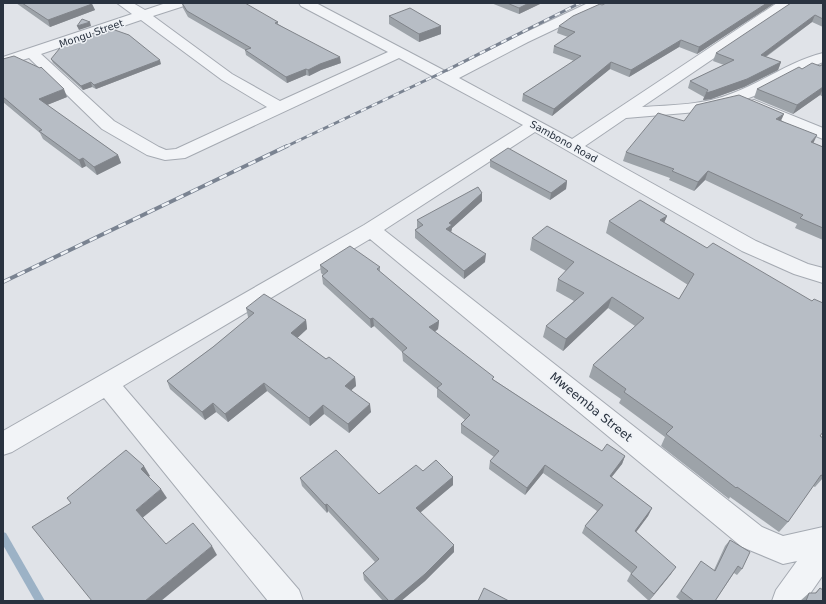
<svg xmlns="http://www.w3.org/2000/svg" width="826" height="604" viewBox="0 0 826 604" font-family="'DejaVu Sans',sans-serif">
<rect width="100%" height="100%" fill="#e0e3e8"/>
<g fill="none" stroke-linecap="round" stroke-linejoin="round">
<polygon fill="#9cb2c6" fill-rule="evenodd" points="3,532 6,533 45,601 35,601 3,545"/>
<defs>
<g id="minor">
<path d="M117,3H133L145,10L166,3H186L184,6L153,16L232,74L280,101L388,52L301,6L299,3H316L447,72L518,36L588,3H606L604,6L528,42L459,78L572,139L777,3H793L791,6L642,107C672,105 705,105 733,93C764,81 791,61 823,53V62L796,74L754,96L731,105L697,112L626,118L585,146L756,241L808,264L823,268V283L794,274L742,251L535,132L384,230L762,527L783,536L823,527V575L805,601H772L776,590L797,561L783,564L742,547L370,239L123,386L299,590L303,601H268L104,398L12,452L3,455V431L364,225L523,125L399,58L185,158L165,160L147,155L102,129L29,58L3,66V57L132,14ZM141,20L222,80L267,107L176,149L166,150L159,147L114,121L41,54Z"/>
<polygon points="754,100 823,128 823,139 748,108 746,105 748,102"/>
</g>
</defs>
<use href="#minor" stroke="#a5aab2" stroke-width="2"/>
<use href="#minor" fill="#f2f4f7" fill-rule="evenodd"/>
<defs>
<polyline id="rail-far1" points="285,147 439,74 580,3"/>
<polyline id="rail" points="3,282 287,146"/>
</defs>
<use href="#rail-far1" stroke="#7a8391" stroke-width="3"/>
<use href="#rail" stroke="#7a8391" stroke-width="4"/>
<use href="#rail-far1" stroke="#eff2f6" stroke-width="2" stroke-dasharray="6" stroke-linecap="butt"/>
<use href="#rail" stroke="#eff2f6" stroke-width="2.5" stroke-dasharray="8" stroke-linecap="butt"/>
</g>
<g fill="#9da3a9">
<polygon points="16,3 91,3 92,4 95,10 50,27"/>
<polygon points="182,3 278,22 278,24 341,63 321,70 309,76 306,75 287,83 246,55 245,50 188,17 183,8"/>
<polygon points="491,3 542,3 519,14"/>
<polygon points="606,3 775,3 697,54 679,47 629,77 610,69 552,116 522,101 523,94 574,61 553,53 554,46 568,37 557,33 559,26"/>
<polygon points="823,3 823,27 812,22 766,57 781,62 778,70 744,87 711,99 703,100 704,97 688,88 690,81 724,65 713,61 716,53"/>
<polygon points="389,16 441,26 441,34 419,42 389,24"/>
<polygon points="3,59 67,97 47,105 118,155 121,163 97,175 86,166 82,168 43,139 40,133 3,102"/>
<polygon points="51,59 161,64 96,89 92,87 83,90 53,63"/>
<polygon points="823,64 823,97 820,95 793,114 754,98 757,89 802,69 820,66"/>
<polygon points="781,120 813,143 823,147 823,240 795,228 797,224 705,180 694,191 669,180 670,178 623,161 626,152 684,121"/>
<polygon points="490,160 567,181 566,189 550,200 490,167"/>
<polygon points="482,193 482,201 452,228 451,232 485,262 464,279 415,238 415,230 417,228 417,220"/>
<polygon points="667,216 664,222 820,436 823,438 823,478 815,487 813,486 788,522 779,532 730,497 729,499 661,446 665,437 619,403 621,399 589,377 593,365 635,326 608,308 563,351 543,337 546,326 574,301 556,291 558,279 566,271 530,250 532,238 679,299 688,285 606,233 609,221"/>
<polygon points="320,265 380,267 380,272 439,321 438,329 435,332 494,380 602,451 625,456 622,464 611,478 652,508 648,516 636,532 671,574 649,601 627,581 631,573 582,533 585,526 597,511 543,473 525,495 489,469 490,461 494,457 461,433 461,424 465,420 437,397 437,389 403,361 402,352 374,326 371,328 323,284 322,276 323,275 321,273"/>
<polygon points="246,308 306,320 307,329 297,338 326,359 355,377 356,386 351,390 371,412 349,433 324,414 310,426 267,391 228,422 216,412 205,420 170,389 167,381 213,347 249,318 248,317"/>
<polygon points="423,471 453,477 453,485 420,513 454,545 454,552 425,581 401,601 383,601 364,580 363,573 375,562 328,511 327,513 302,486 300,478 379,494"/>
<polygon points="730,540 742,569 737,575 734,573 715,601 681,601 676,597 697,568 714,570 725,546"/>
<polygon points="820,588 823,601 800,601 809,593 815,593"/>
</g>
<g fill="#80848a">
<polygon points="529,3 542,3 519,14 519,8"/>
<polygon points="767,3 775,3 697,54 699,47"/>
<polygon points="92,4 95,10 50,27 48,20"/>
<polygon points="815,15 812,22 758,62 761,55"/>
<polygon points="90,22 91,26 79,30 77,26"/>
<polygon points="441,26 441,34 419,42 419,34"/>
<polygon points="681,40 679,47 629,77 631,70"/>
<polygon points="340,57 341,63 321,70 309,76 308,70 320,64"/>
<polygon points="160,60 161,64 96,89 94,85"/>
<polygon points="611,62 610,69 552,116 554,109"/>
<polygon points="781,62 778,70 744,87 711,99 703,100 706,93"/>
<polygon points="306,69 306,75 287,83 286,77"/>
<polygon points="91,82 92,87 83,90 81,86"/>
<polygon points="823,87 823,89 820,95 793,114 797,105"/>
<polygon points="64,89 67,97 42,107 39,99"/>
<polygon points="784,114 780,123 776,119"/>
<polygon points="817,135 813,144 811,142"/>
<polygon points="118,155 121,163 97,175 94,167"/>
<polygon points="83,158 86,166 82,168 79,160"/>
<polygon points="708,171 705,180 694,191 698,182"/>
<polygon points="567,181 566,189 550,200 551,193"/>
<polygon points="482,193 482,201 452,228 451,233 446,229 449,223"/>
<polygon points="667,216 662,228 660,220"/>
<polygon points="486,254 485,262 464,279 464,271"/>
<polygon points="612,297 608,308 563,351 566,339"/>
<polygon points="373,318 374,326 371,328 370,319"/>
<polygon points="306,320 307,329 293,342 291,333"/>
<polygon points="439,321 438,329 428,336 429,327"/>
<polygon points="355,377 356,386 346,395 345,386"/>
<polygon points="264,383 267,391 228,422 225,414"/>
<polygon points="213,403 216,412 205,420 202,412"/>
<polygon points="370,404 371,412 349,433 348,424"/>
<polygon points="323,405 324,414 310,426 309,418"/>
<polygon points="625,456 622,464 606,484 610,476"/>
<polygon points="545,465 543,473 525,495 527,488"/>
<polygon points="144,466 150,476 147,478 141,469"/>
<polygon points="453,477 453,485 416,516 416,508"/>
<polygon points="161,489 167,498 141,519 136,510"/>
<polygon points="327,504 328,511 327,513 325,505"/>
<polygon points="652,508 648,516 631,539 635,531"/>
<polygon points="454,545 454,552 425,581 401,601 393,601"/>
<polygon points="212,546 217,555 161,601 145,601"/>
<polygon points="676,567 671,574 649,601 654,594"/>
</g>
<g fill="#b7bdc5" stroke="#80848a">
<polygon points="22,3 91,3 92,4 48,20"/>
<polygon points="182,3 245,3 278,22 275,23 340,57 320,64 308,70 306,69 286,77 245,50 251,48 187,11"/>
<polygon points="507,3 529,3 519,8"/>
<polygon points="606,3 767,3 699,47 681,40 631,70 611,62 554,109 523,94 581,56 554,46 575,32 559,26 573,16 600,4 602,5"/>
<polygon points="791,3 823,3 823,19 815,15 761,55 781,62 747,79 713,91 706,93 708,90 690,81 734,60 716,53"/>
<polygon points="410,8 441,26 419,34 389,16"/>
<polygon points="82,19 90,22 77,26"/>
<polygon points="109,28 129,35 160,60 94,85 91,82 81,86 51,59 64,43"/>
<polygon points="14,56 40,68 41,67 64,89 39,99 118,155 94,167 83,158 79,160 39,131 42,130 3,97 3,59"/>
<polygon points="812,63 820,66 823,64 823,87 797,105 757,89 799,67 802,69"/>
<polygon points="739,95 784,114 776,119 817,135 811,142 823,147 823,228 800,218 803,215 708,171 698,182 672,171 674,169 626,152 658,113 684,121 696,105"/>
<polygon points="508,148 567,181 551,193 490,160"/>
<polygon points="478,187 482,193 449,223 452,225 446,229 486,254 464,271 415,230 423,225 417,220"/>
<polygon points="640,200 667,216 660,220 707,248 713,243 812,301 814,299 823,303 823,432 820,436 823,438 823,476 821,475 788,522 737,487 736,488 666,434 673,427 624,392 626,389 593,365 644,318 612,297 566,339 546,326 584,293 558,279 574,262 532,238 547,226 679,299 694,274 609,221"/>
<polygon points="350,246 380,267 377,269 439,321 429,327 494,377 492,379 602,451 607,444 625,456 610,476 652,508 635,531 676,567 654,594 631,574 637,567 585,526 603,505 545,465 527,488 490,461 499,451 461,424 470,415 437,388 442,384 402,352 407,348 373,318 370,319 322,276 328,271 320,265"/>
<polygon points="264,294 306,320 291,333 326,359 329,357 355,377 345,386 370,404 348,424 323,405 309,418 264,383 225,414 213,403 202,412 167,381 213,347 254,313 246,308"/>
<polygon points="126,450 144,466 141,469 161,489 136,510 166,544 193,523 212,546 145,601 92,601 32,527 71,503 67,498"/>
<polygon points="336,450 379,494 416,465 423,471 436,460 453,477 416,508 454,545 425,574 393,601 389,601 363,573 379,559 327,504 325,505 300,478"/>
<polygon points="730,540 750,552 742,569 738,566 715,601 694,601 681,591 701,561 715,571"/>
<polygon points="484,588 509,601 478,601"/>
<polygon points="820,588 823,590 823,601 806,601 809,593 816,593"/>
</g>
<g text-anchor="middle" stroke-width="3" stroke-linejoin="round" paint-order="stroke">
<g font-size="10" fill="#29323f" stroke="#eff2f6">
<text transform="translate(91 33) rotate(-19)" y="4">Mongu Street</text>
<text transform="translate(564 141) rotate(29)" y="4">Sambono Road</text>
</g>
<g font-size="12" fill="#29323f" stroke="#eff2f6">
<text transform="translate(591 407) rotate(39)" y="4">Mweemba Street</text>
</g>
</g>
<rect width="826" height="604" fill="none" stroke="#29323f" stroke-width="8"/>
</svg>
